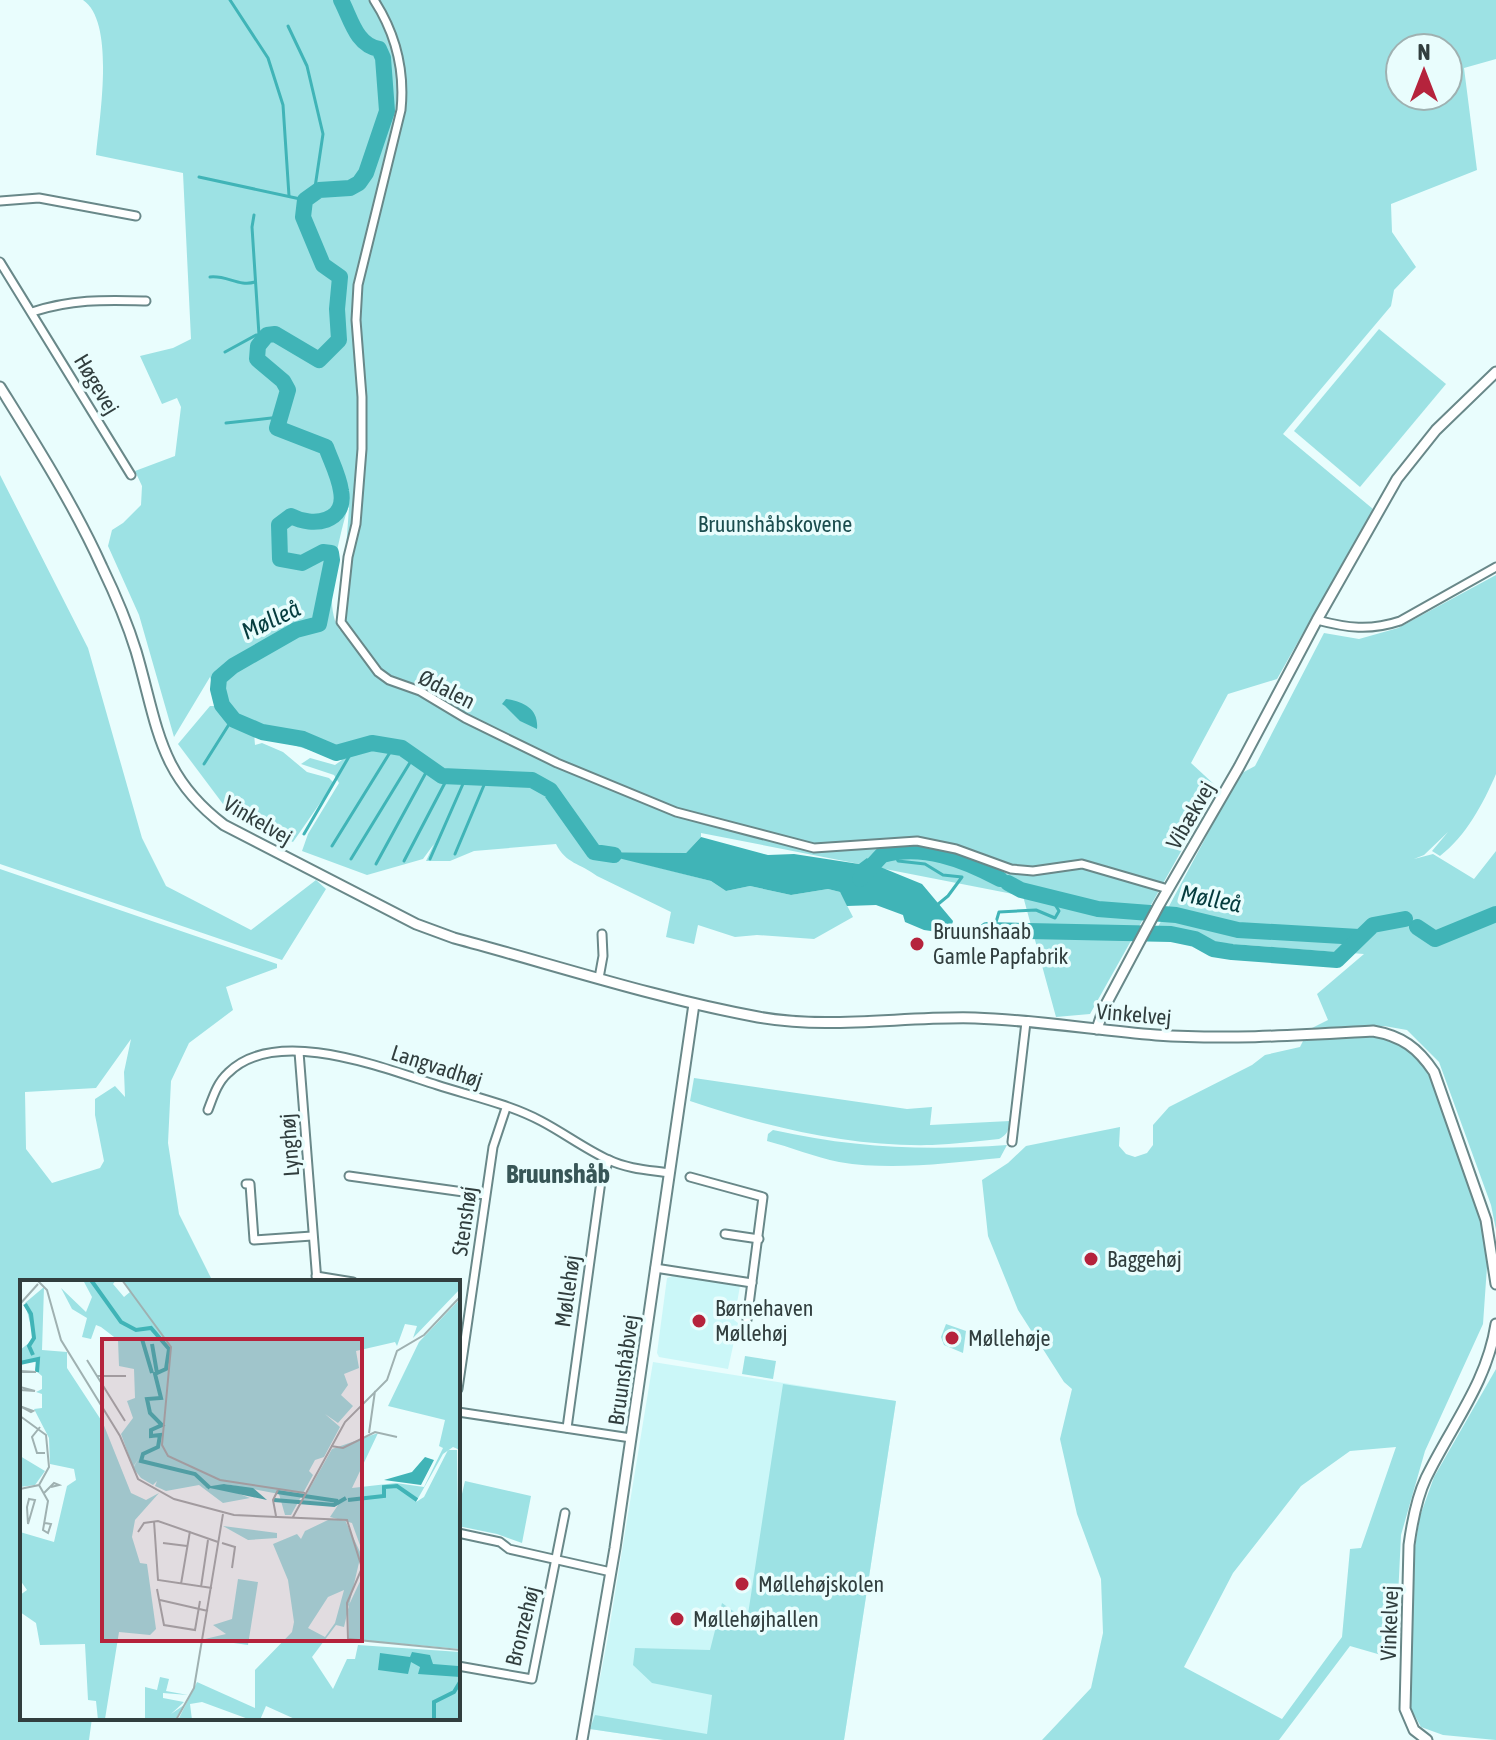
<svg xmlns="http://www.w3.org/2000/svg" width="1496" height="1740" viewBox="0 0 1496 1740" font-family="'Asap Condensed',sans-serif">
<rect width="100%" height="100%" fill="#e9fdfd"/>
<g fill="#cbf7f8">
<polygon points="675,1275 740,1286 734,1320 738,1323 728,1369 659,1357 657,1353 667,1278"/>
<polygon points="653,1362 896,1401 844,1740 664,1740 590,1729 607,1642"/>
</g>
<g fill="#9de2e4" fill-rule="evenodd">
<path d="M83,0H1496V59L1464,68L1477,170L1391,204L1392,232L1416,267L1394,290L1391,306L1283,434L1373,509L1277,679L1228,694L1191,763L1217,787L1090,1014L1056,1017L1023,896L701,833V837L686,853L598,852L711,881L726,891L750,886L791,895L828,889L840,892L853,917L814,939L757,935L735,937L698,925L694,944L666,937L671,912L597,876C580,863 566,864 556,844L474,851L450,861H426L434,844L423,859L367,875L302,851L308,834L339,783L334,775L301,764L310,758L335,765L342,760L254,733L255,745L262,743L283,752L307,772L329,778L334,783L293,842L243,821L223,804L178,744L210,706H214L228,722L242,727C217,713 218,702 210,677L174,737L139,615L108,546L112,530L123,523L141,505L142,486L135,471L175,456L181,407L177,398L162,404L140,356L173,348L191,339L183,173L96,155C99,120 116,22 83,0ZM1400,48H1448V96H1400ZM348,507L349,508L340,630C321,607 340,534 348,507Z"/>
<polygon points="1379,329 1446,384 1360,487 1294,431"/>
<polygon points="0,475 88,648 142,838 166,886 251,930 316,880 326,889 282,960 0,864"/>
<path d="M1496,575V774C1483,804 1466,836 1440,856L1432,851L1448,832L1424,855L1414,859L1433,854L1474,879L1496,851V1230L1491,1205L1439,1062L1407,1030L1384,1026L1312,1028L1328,1020L1317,994L1364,954L1152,938L1229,794L1242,773L1255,766L1324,633L1359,639L1398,628Z"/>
<path d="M0,869L277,964V968L226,987L233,1010L189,1043L171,1081L168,1143L179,1214L213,1282H22V1718H92L89,1740H0ZM131,1039L124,1072L125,1097L115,1086L95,1099V1115L104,1161L100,1168L52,1183L26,1149L25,1092L96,1088Z"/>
<path d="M1369,1035C1408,1041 1419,1056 1437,1089L1436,1093L1489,1238L1483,1324L1425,1451L1401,1535L1395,1659L1350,1646L1279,1740H1042L1091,1688L1103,1633L1101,1579L1077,1514L1060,1439L1072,1389L1064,1382L1018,1310L988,1236L982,1180L1008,1163L1026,1146L1120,1127L1119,1146L1126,1154L1135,1157L1147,1153L1153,1145V1125L1169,1107L1252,1065L1265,1055L1300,1047L1304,1039ZM1396,1447L1361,1548L1350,1549L1342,1637L1282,1719L1184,1667L1233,1573L1301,1486L1350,1451Z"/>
<path d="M694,1078L907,1109L932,1107L930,1125L1010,1121C1009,1130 1007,1135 999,1139C977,1141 954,1144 932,1145C850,1147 767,1127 690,1101Z"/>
<path d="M773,1130C854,1148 925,1151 1007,1145L1000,1158C947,1163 892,1171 839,1162C815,1157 790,1147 767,1141L768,1134Z"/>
<polygon points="946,1324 966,1331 963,1353 944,1345 941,1337"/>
<polygon points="745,1356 776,1361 773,1379 742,1374"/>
<polygon points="1496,1369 1496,1740 1443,1735 1421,1727 1410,1707 1415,1547 1420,1516 1434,1477"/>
<polygon points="783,1384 896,1401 844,1740 664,1740 590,1729 595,1715 707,1734 712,1695 652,1683 633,1665 635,1648 710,1650 722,1603 747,1621"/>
<polygon points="465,1481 531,1496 522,1543 497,1534 458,1526 458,1511"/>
</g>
<g fill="#40b4b7">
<path d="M506,699C524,702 539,709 537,729L520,721L505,706L502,704Z"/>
<polygon points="701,837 768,855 794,854 859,864 867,858 873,864 922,884 953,921 951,929 945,933 924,930 905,922 903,915 876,905 847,906 840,892 828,889 791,895 750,886 726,891 711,881 594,852 686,853"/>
</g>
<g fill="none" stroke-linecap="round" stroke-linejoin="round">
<g stroke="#40b4b7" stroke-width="3">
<polyline points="230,0 268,58 283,105 289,196"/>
<polyline points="288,26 307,66 323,134 314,194"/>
<polyline points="199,177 305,200"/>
<polyline points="254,215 252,227 259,335"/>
<path d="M210,277C227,275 239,287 255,282"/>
<polyline points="225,352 256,335 267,335"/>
<polyline points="226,423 280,417"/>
<polyline points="204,764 233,718"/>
<polyline points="304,834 354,748"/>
<polyline points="332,846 394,746"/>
<polyline points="894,852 898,861 925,864 943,875 962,877 948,896 937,905"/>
<polyline points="455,854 487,778"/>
<polyline points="351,859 414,756"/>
<polyline points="430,859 466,777"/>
<polyline points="404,861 448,777"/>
<polyline points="376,864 429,767"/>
<polyline points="994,929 999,912 1036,910 1055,918 1059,911 1053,901 1053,897"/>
</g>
<g stroke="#40b4b7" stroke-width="16">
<path d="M341,0C351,19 356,45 379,49L383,58L387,111L366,173L359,183L350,188L319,190L305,200L303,217L323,265L340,277L337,309L339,340L319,360L275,334L267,335L258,346L257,359L283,381L288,390L277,428L326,447C331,461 339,476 341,491C347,522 313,528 291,516L279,525L280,559L302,563L323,552L331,553L332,560L319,624L296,630L233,666L219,678L218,689L222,705L234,720L262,732L303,739L336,753L372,743L402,748L442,776L532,780L550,790L594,852L614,855"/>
<path d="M860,879L882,855C923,844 963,859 1000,879"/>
<polyline points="1008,883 1021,890 1098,909 1176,915 1238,930 1359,937"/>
<polyline points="1417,927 1435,939 1496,914"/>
<polyline points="987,930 1171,934 1195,939 1213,949 1232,952 1337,960 1373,925 1405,919"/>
</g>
<defs>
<g id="minor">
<path d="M374,0C396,34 405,70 401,110L358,285L356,320L362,397V449L356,524L348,557L341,622L378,672L389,680L420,691L465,718L557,763L676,812L814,848L917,841L956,849L1011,869L1033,871L1082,864L1168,889"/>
<polyline points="0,201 39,198 136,216"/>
<polyline points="0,262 131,475"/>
<path d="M32,312C73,299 103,300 146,301"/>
<path d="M1317,620C1347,628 1370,631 1400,621L1496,567"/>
<polyline points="599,978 603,956 602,934"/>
<polyline points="299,1052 317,1282"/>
<path d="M208,1110C213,1097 217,1083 228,1073C276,1025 383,1068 437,1085C471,1096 509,1104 541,1121C564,1133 585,1149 609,1160C628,1169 649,1170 669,1173"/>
<polyline points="1012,1142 1026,1022"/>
<polyline points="349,1176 485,1195"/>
<polyline points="690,1177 763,1197 747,1320"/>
<polyline points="246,1184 250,1184 254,1240 312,1236"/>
<polyline points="725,1234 759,1239"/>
<polyline points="655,1268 752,1283"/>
<polyline points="316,1276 353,1282"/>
<polyline points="458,1389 493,1147 506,1108"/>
<polyline points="458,1412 631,1438"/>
<polyline points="567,1428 601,1181 609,1160"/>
<polyline points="458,1533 500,1542 509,1549 611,1572"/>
<polyline points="458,1666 532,1679 565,1513"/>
</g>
<g id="tertiary">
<path d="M0,387C36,445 74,505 102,567C115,594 127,622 136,651C158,726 158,775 224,825L416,924L454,938C555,965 655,998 758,1017C830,1030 903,1016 975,1018C1035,1020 1095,1030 1156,1035C1228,1040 1301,1035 1373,1031C1402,1036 1418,1048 1434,1072L1486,1220L1496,1284"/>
<polyline points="1097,1029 1104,1008 1159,905 1239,767 1317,620 1397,479 1436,430 1496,372"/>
<polyline points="582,1740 615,1548 694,1004"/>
<path d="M1427,1740L1414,1730L1405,1709L1409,1545C1412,1523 1416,1499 1426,1478C1451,1426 1487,1383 1496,1324"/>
</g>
</defs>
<use href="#minor" stroke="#698889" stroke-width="11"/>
<use href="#tertiary" stroke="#698889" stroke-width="13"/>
<use href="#minor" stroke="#fff" stroke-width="7"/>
<use href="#tertiary" stroke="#fff" stroke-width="9"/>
</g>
<g fill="#b5233c" stroke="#e9fdfd" stroke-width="3">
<circle cx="917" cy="944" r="8"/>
<circle cx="1091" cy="1259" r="8"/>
<circle cx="699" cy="1321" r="8"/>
<circle cx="952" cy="1338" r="8"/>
<circle cx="742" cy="1584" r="8"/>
<circle cx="677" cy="1619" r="8"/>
</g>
<g text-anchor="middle" stroke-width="7" stroke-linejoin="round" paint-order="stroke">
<g font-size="22" fill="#313e3e" stroke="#e9fdfd">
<text transform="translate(97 384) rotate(59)" y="8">Høgevej</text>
<text transform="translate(447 689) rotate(27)" y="8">Ødalen</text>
<text transform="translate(1190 815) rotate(-60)" y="8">Vibækvej</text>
<text transform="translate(258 820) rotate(30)" y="8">Vinkelvej</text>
<text transform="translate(1134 1014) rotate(5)" y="8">Vinkelvej</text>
<text transform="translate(437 1066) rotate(18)" y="8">Langvadhøj</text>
<text transform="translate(289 1145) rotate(-94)" y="8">Lynghøj</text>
<text transform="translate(464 1221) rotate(-82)" y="8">Stenshøj</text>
<text transform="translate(567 1291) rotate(-82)" y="8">Møllehøj</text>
<text transform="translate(623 1370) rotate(-82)" y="8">Bruunshåbvej</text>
<text transform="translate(1389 1623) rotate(-88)" y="8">Vinkelvej</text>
<text transform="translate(522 1626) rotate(-76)" y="8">Bronzehøj</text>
</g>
<g font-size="22" fill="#1b4d4e" stroke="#e9fdfd">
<text x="775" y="532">Bruunshåbskovene</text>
</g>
<g font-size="22" fill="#313e3e" stroke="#e9fdfd" text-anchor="start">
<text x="933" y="939">Bruunshaab<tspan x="933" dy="25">Gamle Papfabrik</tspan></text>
<text x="1107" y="1267">Baggehøj</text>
<text x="715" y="1316">Børnehaven<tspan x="715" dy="25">Møllehøj</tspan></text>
<text x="968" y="1346">Møllehøje</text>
<text x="758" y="1592">Møllehøjskolen</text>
<text x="693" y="1627">Møllehøjhallen</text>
</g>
<g font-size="24" font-style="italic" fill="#053c3e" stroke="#e9fdfd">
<text transform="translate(271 620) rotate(-25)" y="8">Mølleå</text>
<text transform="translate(1211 899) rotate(11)" y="8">Mølleå</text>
</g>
<g font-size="26" font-weight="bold" fill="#385657" stroke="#e9fdfd">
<text x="558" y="1183">Bruunshåb</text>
</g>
</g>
<g transform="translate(20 1280)">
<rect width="440" height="440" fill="#e9fdfd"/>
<path d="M63,0H96L93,4L104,17L110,12L103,0H440V9L393,58L397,46L385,44L377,66L375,62L336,71L339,88L324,94L328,105L321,115L333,126L318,143L305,134L320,147L304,177L295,180L289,191L293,195L271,235H265L259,214L205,204L201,207L230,218L203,223L179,205L146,211L135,206L137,201L133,205L121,198L113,188L119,178L113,187L101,154L113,138L107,121L115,118L114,89L99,86L98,60L81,47L76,45L71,59L62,57L67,38L52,29L41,8L66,32L72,17ZM24,7L22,70L47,72V88L83,143L111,213L126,220L139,213L115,240L112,257L120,283L127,284L136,349L130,355L99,352L85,439L78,440L76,421L68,420L65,364L20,365L16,343L0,332V315L7,310L0,300V252L34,262L47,206L56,200L54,189L30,184L29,158L14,129L22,128V114L16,112L22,109V96L15,90L17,82L0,83V70L14,59L5,23ZM440,19V170L433,167L423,174L396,222L404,217L428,170H437L440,369L329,359L328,327L343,295L341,268L332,243L310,237L318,225L282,222L312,169L358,153L332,208L376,203L404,207L423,168L419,166L425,140L368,126L399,62ZM0,176L25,191L15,205L0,207ZM308,240H325L341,274L324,347L316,345L292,377L313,409L327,379H335L338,365L440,372V440H277L246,426L240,440H231L182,422L170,424L172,440H158L177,402L235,428V390L272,352L274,342L268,300L253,264L277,254L281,259L285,251ZM324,310L315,343L305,357L288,348L308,317ZM203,246L257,253V258L228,260ZM218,299L238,302L228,365L185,359L206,354L193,345L212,339ZM140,397L149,399L146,411L168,415L143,413V418L164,422L151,434L164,425L155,440H125V407L137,410Z" fill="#9de2e4" fill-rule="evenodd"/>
<path d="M405,177L414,180L401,205L364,200L392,192ZM204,204L233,208L247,220L185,207ZM392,372L410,375L413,384L438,386L440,397L398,394L400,387L391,382L388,394L358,390L360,373L390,377Z" fill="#40b4b7"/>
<path fill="none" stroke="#40b4b7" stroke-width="4" d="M71,0L101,42L116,50L131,48L149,69L146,89L135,94L141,118L127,119L130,133L142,145L131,150V156L140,155L138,167L123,174L121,181L175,194L190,208M5,24L11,34L14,58L9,66L13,75M122,59L132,93M132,64L137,93M0,83L18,79L17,92M257,212L318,221M254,220L314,225L326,218M328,220L364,216V207L377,206L397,220M414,440V422L434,412L440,402"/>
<path fill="none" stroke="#9fb1b1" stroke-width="2" d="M17,0L27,10L41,60L100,156L118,199L154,219L214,235L327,240L342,288L327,323L328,359L440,370M102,0L151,67L142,165L148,176L200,200L285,213M0,24L18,4M67,80L105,141M0,91L16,92H0M77,96H106M0,107L15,111L0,110M0,126L11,132L13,131L2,127M0,136L26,155L29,187L19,205L0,209M20,147L12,157L17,173H25M349,153L355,111M311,166L323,168L355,152L377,157M19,205L28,221L23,250L28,253L31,244L25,243M24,213L34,203L39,205L31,207M9,219L15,220L8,244L7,227ZM256,236L253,220L258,210M273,237L325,142L367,100L377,71L404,55L440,17M134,241L138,300L192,308M118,252L124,243L138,241L198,262M143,263L167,266M202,263L215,267L212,288M161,304L170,251M181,307L188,260M137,309L144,345L175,350L180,321M140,320L188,331M156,440L174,408L203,234"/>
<path fill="#b5233c" fill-opacity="0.15" stroke="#b5233c" stroke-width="4" d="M82,59H342V361H82Z"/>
<rect width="440" height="440" fill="none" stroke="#313e3e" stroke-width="4"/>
</g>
<g transform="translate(1424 72)"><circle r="38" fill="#e9fdfd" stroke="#9fb1b1" stroke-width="2"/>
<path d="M0-6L14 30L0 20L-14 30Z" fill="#b5233c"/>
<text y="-12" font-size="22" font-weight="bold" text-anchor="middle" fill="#313e3e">N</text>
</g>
</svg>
